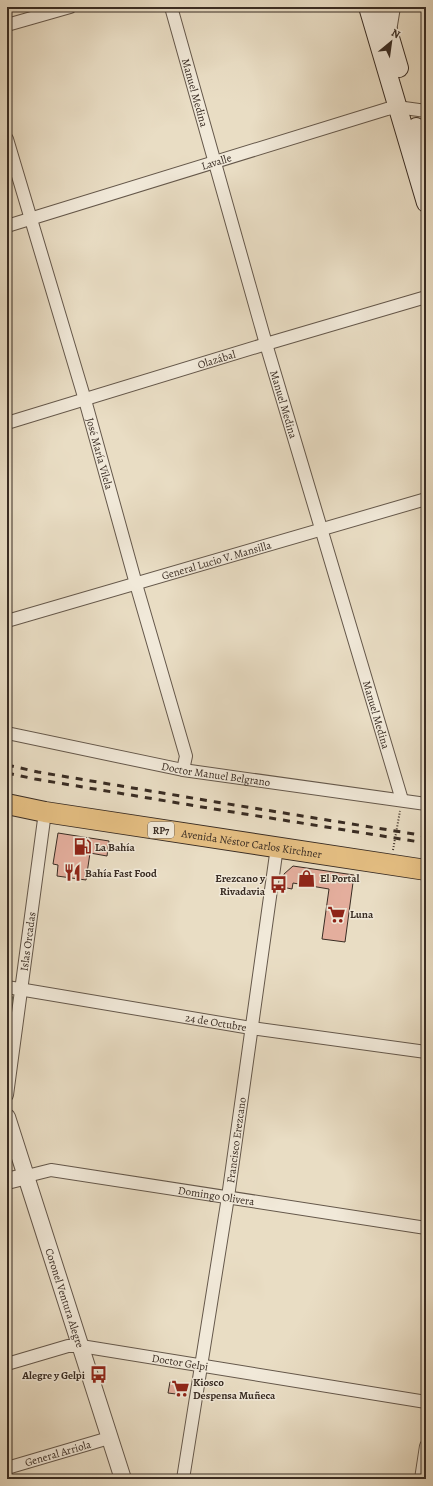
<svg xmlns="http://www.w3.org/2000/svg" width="433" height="1486" viewBox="0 0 433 1486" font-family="Alegreya,serif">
<rect width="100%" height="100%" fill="#e9ddc4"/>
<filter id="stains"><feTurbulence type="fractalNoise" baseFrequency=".005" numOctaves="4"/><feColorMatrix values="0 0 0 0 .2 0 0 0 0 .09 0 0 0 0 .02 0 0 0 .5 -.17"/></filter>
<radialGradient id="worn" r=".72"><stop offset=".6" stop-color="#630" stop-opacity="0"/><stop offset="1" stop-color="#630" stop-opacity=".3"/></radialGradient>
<polygon fill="#b1c298" stroke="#75775e" points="7,993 12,996 14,1003 7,1055"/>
<g fill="#e4ae9d" stroke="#392c23">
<polygon points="58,833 109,841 107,856 90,853 86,880 57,876 58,865 53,864"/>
<polygon points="293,866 354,875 345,942 322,939 329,889 293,883 292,889 282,887 284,874"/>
<polygon points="170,1382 182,1384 185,1387 184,1395 168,1393"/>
</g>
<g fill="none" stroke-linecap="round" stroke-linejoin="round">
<defs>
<g id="minor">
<path id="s1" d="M171,7L266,344L402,800"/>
<polyline points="7,25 70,7"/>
<polyline points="390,31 394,7"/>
<path id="s2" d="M7,139L85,400L136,584L186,756L183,770"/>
<path id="s3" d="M7,226L387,109L397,107L426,111"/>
<path id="s4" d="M7,423L266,344L426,297"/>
<path id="s5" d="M7,621L426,499"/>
<path id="s6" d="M7,733L183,770L426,804"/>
<path id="s7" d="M7,987L251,1028L426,1052"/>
<path id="s8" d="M7,1095L45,812"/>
<path id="s9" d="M27,1176L51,1170L426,1228"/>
<path id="s10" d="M7,1364L68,1346H81L426,1402"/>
<path id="s11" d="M7,1468L109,1438"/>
<path id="s12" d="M183,1479L228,1197L277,847"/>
<polyline points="421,1479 426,1446"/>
</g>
<g id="tertiary">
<path id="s13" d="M7,1117L123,1479"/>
<polyline points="7,1181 27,1176"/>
</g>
<g id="secondary">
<polyline points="368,7 426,203"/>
<polyline points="381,7 399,68"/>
<polyline points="416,127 426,159"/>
</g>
<g id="primary">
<path id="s14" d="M7,804L45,812L426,870"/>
</g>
</defs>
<use href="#minor" stroke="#65584b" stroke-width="14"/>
<use href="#tertiary" stroke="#65584b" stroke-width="18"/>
<use href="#secondary" stroke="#392c23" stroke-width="20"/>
<use href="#primary" stroke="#392c23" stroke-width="22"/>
<polyline stroke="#392c23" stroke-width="2" stroke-dasharray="1 2" stroke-linecap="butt" points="393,850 400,811"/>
<use href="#minor" stroke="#f1e9d9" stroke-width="12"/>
<use href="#tertiary" stroke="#f1e9d9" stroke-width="16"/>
<use href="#secondary" stroke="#f1e9d9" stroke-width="18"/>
<use href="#primary" stroke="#e4be82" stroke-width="20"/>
<g stroke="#392c23" stroke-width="3" stroke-dasharray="7 7" stroke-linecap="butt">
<polyline points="7,765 38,772 216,802 426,836"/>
<polyline points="7,773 35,779 214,809 426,843"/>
</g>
</g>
<defs>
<symbol id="fuel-bare" viewBox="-9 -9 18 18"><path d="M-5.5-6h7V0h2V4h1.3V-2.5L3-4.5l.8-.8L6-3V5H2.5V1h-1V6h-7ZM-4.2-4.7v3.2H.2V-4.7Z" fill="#8f2418" stroke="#f1e9d9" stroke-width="2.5" paint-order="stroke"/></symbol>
<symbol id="restaurant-bare" viewBox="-9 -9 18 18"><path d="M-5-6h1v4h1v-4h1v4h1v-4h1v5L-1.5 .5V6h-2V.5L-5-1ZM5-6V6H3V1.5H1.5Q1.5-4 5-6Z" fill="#8f2418" stroke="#f1e9d9" stroke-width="2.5" paint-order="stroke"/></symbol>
<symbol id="shop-bare" viewBox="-9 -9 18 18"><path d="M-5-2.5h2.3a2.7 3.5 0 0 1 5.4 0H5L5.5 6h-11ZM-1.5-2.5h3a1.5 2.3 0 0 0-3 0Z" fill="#8f2418" stroke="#f1e9d9" stroke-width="2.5" paint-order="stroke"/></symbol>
<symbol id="bus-bare" viewBox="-9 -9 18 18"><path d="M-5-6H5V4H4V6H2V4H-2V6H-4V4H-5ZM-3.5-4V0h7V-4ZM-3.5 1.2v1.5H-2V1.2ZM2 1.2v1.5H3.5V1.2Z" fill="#8f2418" stroke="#f1e9d9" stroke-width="2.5" paint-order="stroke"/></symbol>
<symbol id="supermarket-bare" viewBox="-9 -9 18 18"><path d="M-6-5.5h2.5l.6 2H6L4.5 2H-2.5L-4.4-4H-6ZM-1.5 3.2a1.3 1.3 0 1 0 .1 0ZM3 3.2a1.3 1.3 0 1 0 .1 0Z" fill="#8f2418" stroke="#f1e9d9" stroke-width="2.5" paint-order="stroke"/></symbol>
</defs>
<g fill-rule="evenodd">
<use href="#fuel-bare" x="70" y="834" width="25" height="25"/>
<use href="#restaurant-bare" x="60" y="860" width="25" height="25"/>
<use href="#shop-bare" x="294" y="866" width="25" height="25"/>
<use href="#bus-bare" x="266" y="872" width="25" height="25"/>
<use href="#supermarket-bare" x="324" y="902" width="25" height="25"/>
<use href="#bus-bare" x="86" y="1362" width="25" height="25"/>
<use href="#supermarket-bare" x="168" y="1376" width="25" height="25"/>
</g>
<g text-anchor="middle" stroke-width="3" stroke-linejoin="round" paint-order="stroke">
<rect fill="#f1e9d9" stroke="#70655a" stroke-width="1" x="148" y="822" width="26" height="16" rx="3"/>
<g font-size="10" font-weight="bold" fill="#392c23">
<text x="161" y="834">RP7</text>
</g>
<g font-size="11" fill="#392c23" stroke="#f1e9d9">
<text dy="4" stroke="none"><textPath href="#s1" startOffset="89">Manuel Medina</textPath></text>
<text dy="4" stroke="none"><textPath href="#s3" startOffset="219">Lavalle</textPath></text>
<text dy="4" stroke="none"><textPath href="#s4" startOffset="219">Olazábal</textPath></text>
<text dy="4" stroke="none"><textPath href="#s1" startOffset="413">Manuel Medina</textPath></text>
<text dy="4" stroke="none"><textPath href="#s2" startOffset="328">José María Vilela</textPath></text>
<text dy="4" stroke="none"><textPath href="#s5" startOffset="218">General Lucio V. Mansilla</textPath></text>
<text dy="4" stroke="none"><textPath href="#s1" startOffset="737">Manuel Medina</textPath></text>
<text dy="4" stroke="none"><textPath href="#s6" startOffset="213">Doctor Manuel Belgrano</textPath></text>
<text dy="4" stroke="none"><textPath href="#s14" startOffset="248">Avenida Néstor Carlos Kirchner</textPath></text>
<text dy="4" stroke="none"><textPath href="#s8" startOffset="155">Islas Orcadas</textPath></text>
<text dy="4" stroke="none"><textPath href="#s7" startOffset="212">24 de Octubre</textPath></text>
<text dy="4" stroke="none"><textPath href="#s12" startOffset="343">Francisco Erezcano</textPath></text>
<text dy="4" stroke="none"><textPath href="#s9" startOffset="192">Domingo Olivera</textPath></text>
<text dy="4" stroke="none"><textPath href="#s13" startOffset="190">Coronel Ventura Alegre</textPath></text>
<text dy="4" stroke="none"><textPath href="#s10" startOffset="177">Doctor Gelpi</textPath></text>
<text dy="4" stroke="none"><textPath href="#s11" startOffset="53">General Arriola</textPath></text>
</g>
<g font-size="11" font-weight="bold" fill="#392c23" stroke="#f1e9d9" text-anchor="start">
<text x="95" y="851">La Bahía</text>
<text x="85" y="877">Bahía Fast Food</text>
<text x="265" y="882" text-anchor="end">Erezcano y<tspan x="265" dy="13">Rivadavia</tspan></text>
<text x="320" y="882">El Portal</text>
<text x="350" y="918">Luna</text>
<text x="85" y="1379" text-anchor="end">Alegre y Gelpi</text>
<text x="193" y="1386">Kiosco<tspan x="193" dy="13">Despensa Muñeca</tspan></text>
</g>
</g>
<rect width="433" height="1486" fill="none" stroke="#e9ddc4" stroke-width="24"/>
<rect x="8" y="8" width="417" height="1470" fill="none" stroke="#392c23" stroke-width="2"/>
<rect x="12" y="12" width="409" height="1462" fill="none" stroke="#392c23"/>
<g transform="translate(391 42) rotate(29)" stroke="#f1e9d9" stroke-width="3" paint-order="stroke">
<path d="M0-3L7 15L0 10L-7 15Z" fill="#392c23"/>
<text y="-6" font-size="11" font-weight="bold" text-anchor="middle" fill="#392c23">N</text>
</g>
<rect width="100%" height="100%" filter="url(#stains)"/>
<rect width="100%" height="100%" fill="url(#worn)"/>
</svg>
